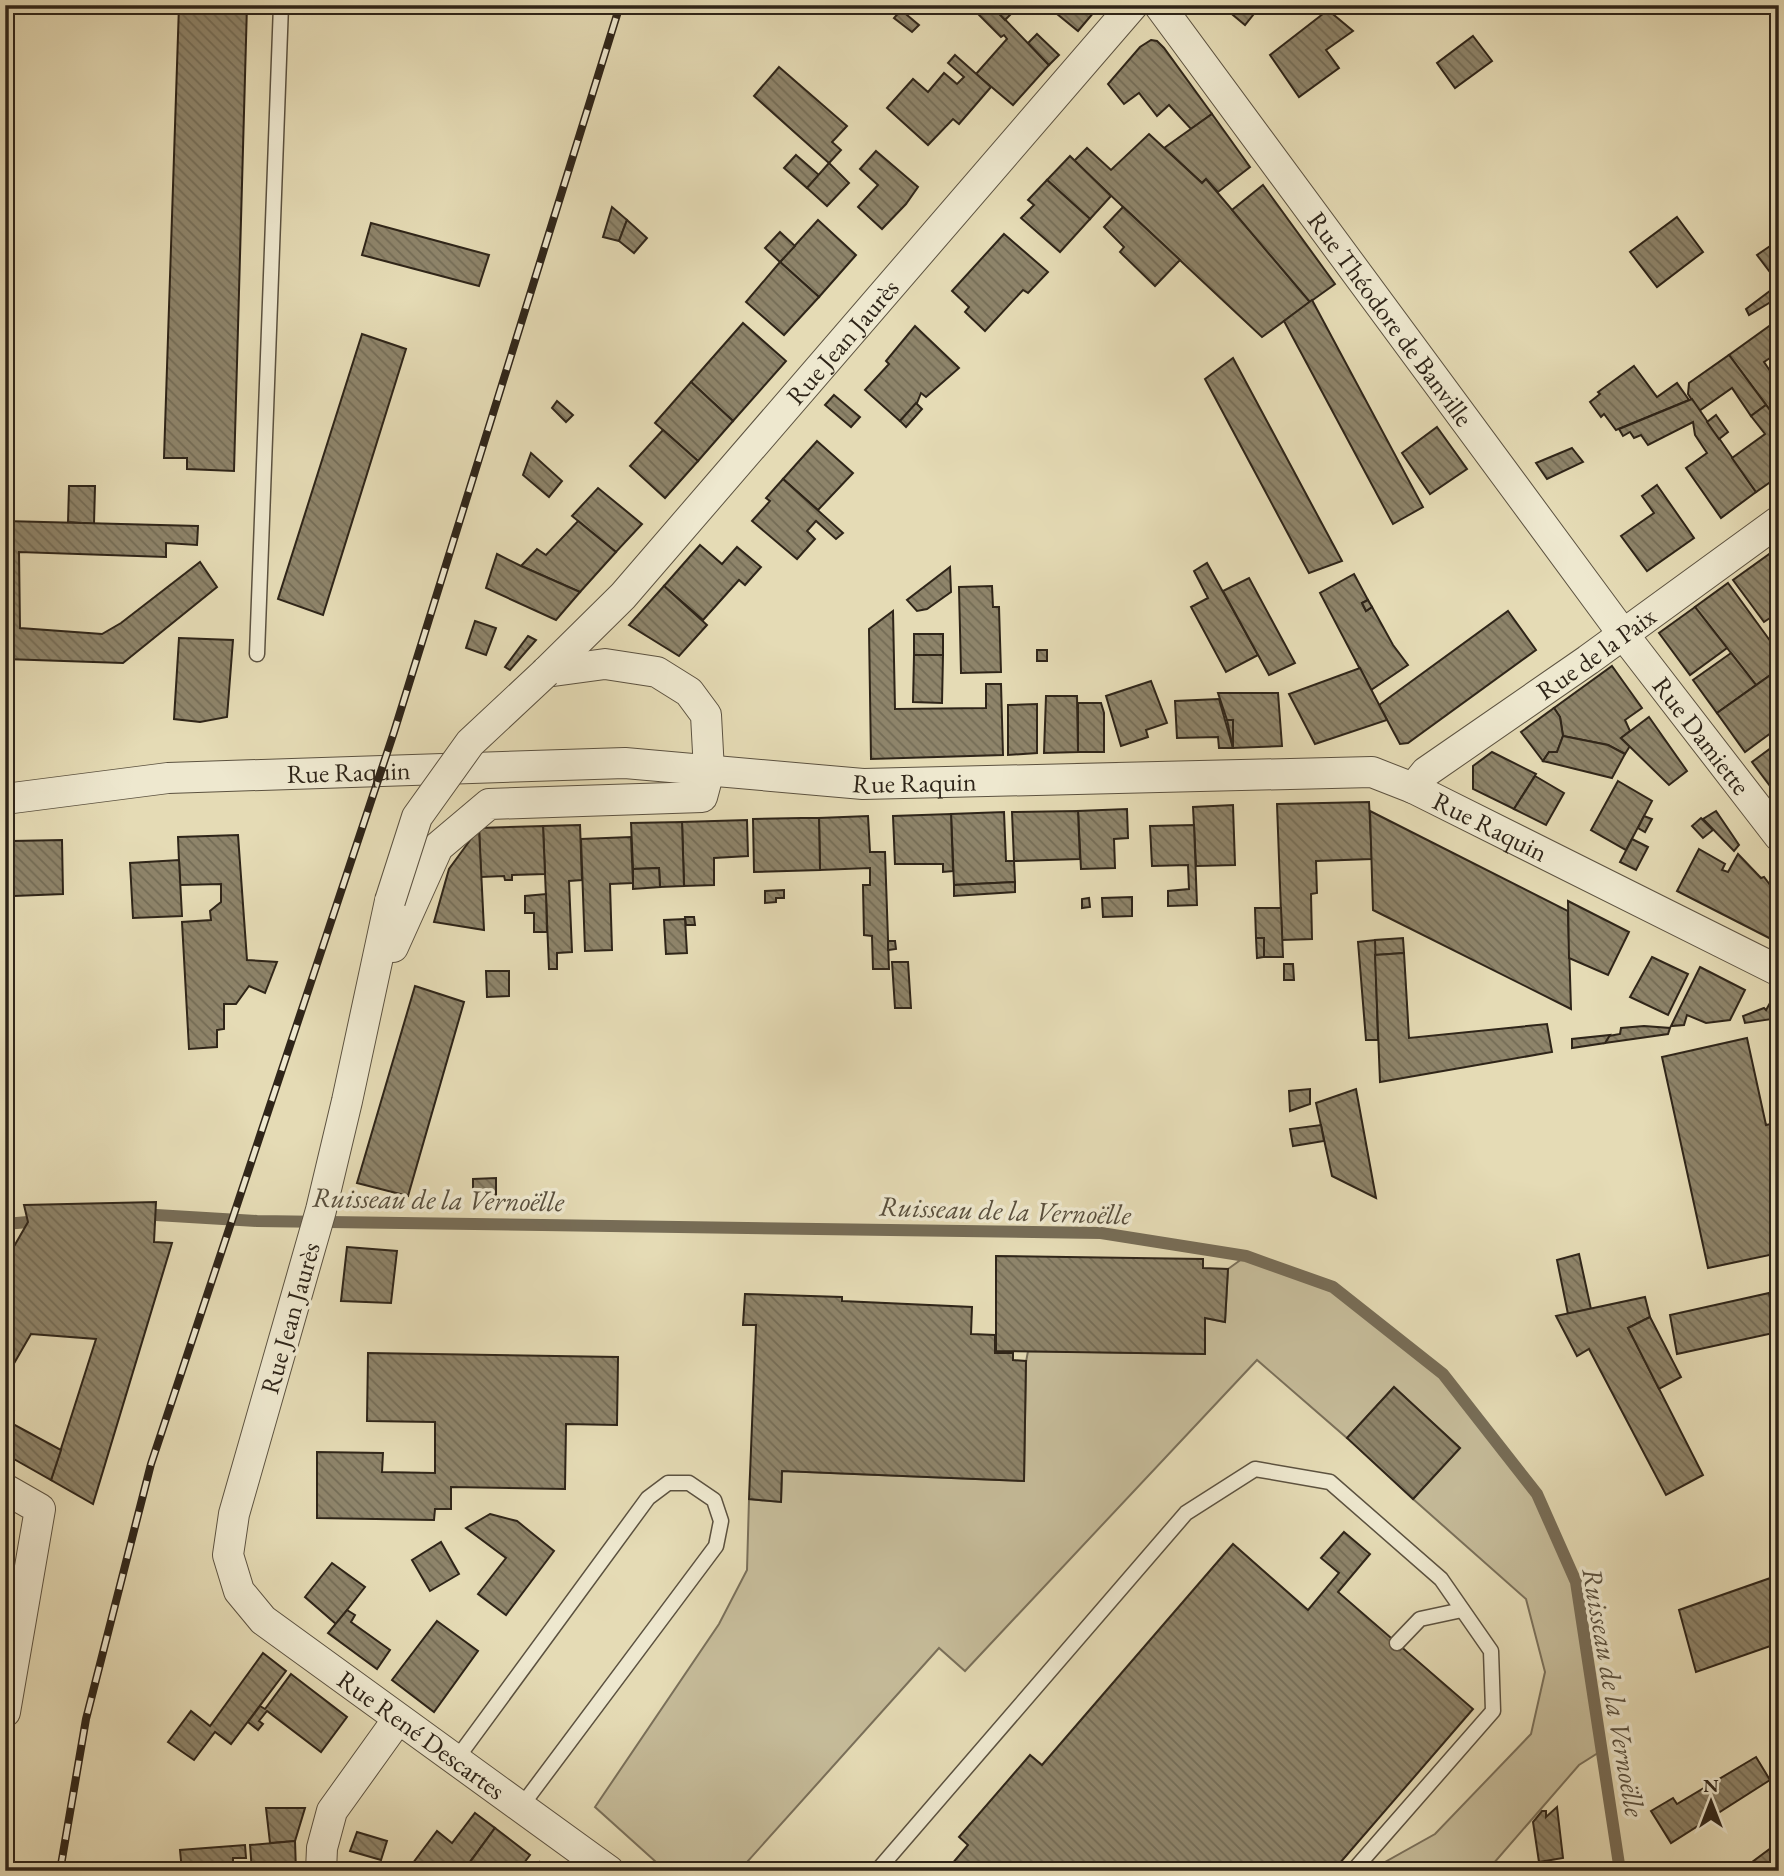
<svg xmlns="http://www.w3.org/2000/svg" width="1784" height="1876" viewBox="0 0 1784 1876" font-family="'EB Garamond',serif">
<defs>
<pattern id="building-back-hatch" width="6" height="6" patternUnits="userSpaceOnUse" patternTransform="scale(1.75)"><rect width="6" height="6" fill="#8e846a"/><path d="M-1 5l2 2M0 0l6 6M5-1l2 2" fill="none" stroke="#746c56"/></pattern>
</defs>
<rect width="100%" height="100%" fill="#e5dbb5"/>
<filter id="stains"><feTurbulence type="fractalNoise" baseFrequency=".00286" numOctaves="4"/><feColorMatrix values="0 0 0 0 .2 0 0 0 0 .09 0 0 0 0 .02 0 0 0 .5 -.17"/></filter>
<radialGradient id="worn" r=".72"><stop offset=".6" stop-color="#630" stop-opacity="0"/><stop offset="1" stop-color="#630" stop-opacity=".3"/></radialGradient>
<polygon fill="#c6bc9a" stroke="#7a705a" stroke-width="2" points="1246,1256 1333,1287 1443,1374 1537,1494 1576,1582 1601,1751 1579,1765 1487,1871 1369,1871 1435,1834 1531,1734 1545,1672 1526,1599 1413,1499 1460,1448 1394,1387 1347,1438 1257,1360 965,1671 939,1648 739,1871 666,1871 595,1807 719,1624 747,1570 749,1499 781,1502 782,1471 1024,1481 1026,1362 1028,1351 1205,1354 1205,1318 1225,1322 1228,1269"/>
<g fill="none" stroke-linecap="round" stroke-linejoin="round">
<g stroke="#776d57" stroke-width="12">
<polyline points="156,1215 257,1221 1101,1233 1246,1256 1333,1287 1443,1374 1537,1494 1576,1582 1620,1871"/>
<polyline points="5,1224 28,1222"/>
</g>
</g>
<g fill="url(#building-back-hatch)" stroke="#2f2519" stroke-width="2">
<polygon points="179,5 247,5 234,471 187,469 187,458 164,458"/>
<polygon points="974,5 991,5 1049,65 1013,105 976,74 1007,39 1004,35 1001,37 974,10 977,8"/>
<polygon points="991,5 1011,5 1015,10 1005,20"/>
<polygon points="1046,5 1100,5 1078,31"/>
<polygon points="1221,5 1261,5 1245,25"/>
<polygon points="901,10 919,25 912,32 894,18"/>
<polygon points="1328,10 1353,31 1326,50 1339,68 1299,97 1270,55"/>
<polygon points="1037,34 1059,55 1049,65 1028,43"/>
<polygon points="1473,36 1492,61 1455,88 1437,63"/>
<polygon points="1151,40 1157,41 1164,48 1212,114 1191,129 1169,105 1157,116 1139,93 1124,104 1108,84 1140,47"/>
<polygon points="955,55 991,87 959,124 953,119 928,145 887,108 913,79 928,92 944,73 957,84 964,77 948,63"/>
<polygon points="779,67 847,126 832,142 841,150 829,163 754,96"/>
<polygon points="1212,114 1250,167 1218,192 1206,179 1202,183 1164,148"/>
<polygon points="1149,134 1202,183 1206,179 1310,302 1262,337 1074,161 1087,148 1111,170"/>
<polygon points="876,151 918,187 906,204 882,229 858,207 878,185 860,169"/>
<polygon points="796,155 819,175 807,188 784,168"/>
<polygon points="1070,156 1111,196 1090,219 1047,180"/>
<polygon points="829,163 849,183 827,206 807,188"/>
<polygon points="1047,180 1090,219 1060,252 1021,218 1034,205 1028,200"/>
<polygon points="1263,185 1335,284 1310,302 1232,210"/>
<polygon points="612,207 627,220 619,241 603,237"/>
<polygon points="1123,207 1180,260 1155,286 1120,252 1124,247 1104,227"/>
<polygon points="1677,217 1703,252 1657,287 1630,252"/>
<polygon points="627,220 647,238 634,253 619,241"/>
<polygon points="818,220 856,255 819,297 780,262"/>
<polygon points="371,223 489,255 479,286 362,255"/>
<polygon points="780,232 795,246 780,262 765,248"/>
<polygon points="1004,234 1048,272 1028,293 1023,290 985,331 965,312 969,307 952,291"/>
<polygon points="1773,244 1779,252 1779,284 1757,255"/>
<polygon points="780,262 819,297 784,335 746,302"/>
<polygon points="1779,284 1779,297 1749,315 1746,309"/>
<polygon points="1312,300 1423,507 1393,524 1284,321"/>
<polygon points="1779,319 1779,352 1764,362 1777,381 1779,422 1729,355"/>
<polygon points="743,323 786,361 733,421 691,382"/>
<polygon points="915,326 959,368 926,397 921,393 917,403 900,421 865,390 889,364 886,361"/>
<polygon points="362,334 406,349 323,615 278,599"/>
<polygon points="1729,355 1766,405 1751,416 1732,388 1699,411 1688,394 1689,383"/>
<polygon points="1233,358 1342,561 1309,573 1205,379"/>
<polygon points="1634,366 1657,397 1677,383 1689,400 1616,430 1604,414 1601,417 1590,402 1600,394 1598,392"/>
<polygon points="691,382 733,421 698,461 655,423"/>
<polygon points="834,395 860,417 851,427 825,405"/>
<polygon points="1692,399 1756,492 1721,518 1686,468 1707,453 1695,435 1693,422 1648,445 1641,435 1634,438 1630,432 1623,436 1619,429"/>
<polygon points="557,401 573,415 566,422 552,408"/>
<polygon points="916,403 922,409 906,427 900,421"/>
<polygon points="1766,405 1779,422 1779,476 1756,492 1732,458 1765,434 1751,416"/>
<polygon points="1716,415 1728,432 1719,439 1707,422"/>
<polygon points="1437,427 1467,469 1430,494 1402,453"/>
<polygon points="663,430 698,461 665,498 630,466"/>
<polygon points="817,441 853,473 818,510 783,479"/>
<polygon points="1572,448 1583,462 1547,479 1536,463"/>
<polygon points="531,453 562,481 549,497 523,475"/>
<polygon points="783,479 843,533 836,539 816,521 807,531 815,539 797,559 752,521 770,501 766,498"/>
<polygon points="1657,485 1694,538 1647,571 1621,536 1654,513 1642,496"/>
<polygon points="69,486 95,486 94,524 68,522"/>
<polygon points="598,488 642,524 616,552 572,516"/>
<polygon points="5,521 198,526 197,545 166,543 166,557 19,552 20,628 102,634 121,623 200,562 217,587 123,663 5,659"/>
<polygon points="578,521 616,552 580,592 521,566 537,549 546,555"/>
<polygon points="700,545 722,564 737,547 761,567 745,585 739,580 703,620 664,586"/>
<polygon points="1779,547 1779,612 1764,622 1733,580"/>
<polygon points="497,554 521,566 580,592 556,620 486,588"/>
<polygon points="1207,563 1258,655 1226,672 1191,607 1208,598 1194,571"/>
<polygon points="950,567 951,592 927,609 917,611 907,600"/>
<polygon points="1354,574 1368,600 1362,603 1366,611 1372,607 1393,645 1408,665 1371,690 1320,593"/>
<polygon points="1249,578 1295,663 1269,675 1223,591"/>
<polygon points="1728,583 1779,653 1779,669 1756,685 1695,607"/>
<polygon points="664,586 707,625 679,656 629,625"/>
<polygon points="992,586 993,607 999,607 1001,672 961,673 959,587"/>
<polygon points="1368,600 1372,607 1366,611 1362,603"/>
<polygon points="1695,607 1727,648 1690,675 1659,633"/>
<polygon points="893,611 895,709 986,708 986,684 1001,684 1003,755 871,759 869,629"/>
<polygon points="1508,611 1536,650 1408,743 1400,744 1379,705"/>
<polygon points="475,621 496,628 486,655 466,648"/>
<rect x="914" y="634" width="29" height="21"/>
<polygon points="528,636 536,640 510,670 505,667"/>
<polygon points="179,638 233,640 227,717 200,722 174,719"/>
<rect x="1037" y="650" width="10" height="11"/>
<polygon points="1731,653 1756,685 1717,713 1693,680"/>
<polygon points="914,655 943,655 942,703 913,702"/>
<polygon points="1612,666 1642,708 1625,720 1630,731 1621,738 1630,746 1625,754 1608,745 1563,736 1560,717 1554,708"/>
<polygon points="1360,668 1387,720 1315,744 1289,694"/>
<polygon points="1779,669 1779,727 1745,752 1717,713"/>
<polygon points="1151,681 1167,723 1146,730 1148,737 1121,746 1106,696"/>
<polygon points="1218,693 1278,693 1282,746 1233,748 1233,720 1227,720"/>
<polygon points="1046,696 1077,696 1078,752 1044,753"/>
<polygon points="1219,699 1233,748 1219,748 1218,737 1177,738 1175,701"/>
<polygon points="1078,703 1101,703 1104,713 1104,752 1078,752"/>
<polygon points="1037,704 1037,753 1008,755 1008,705"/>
<polygon points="1554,708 1560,717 1563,736 1557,752 1549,752 1543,761 1521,732"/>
<polygon points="1649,717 1687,771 1669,785 1621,738"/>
<polygon points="1227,720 1233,720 1233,748"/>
<polygon points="1563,736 1608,745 1625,754 1612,778 1543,761 1549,752 1557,752"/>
<polygon points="1779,742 1779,798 1752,762"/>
<polygon points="1492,752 1536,774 1514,809 1473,789 1473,766"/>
<polygon points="1535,776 1564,793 1546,825 1514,809"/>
<polygon points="1618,781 1652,801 1626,850 1591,830"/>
<polygon points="1369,802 1372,859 1316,861 1317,893 1311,894 1312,939 1282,940 1277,804"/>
<polygon points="1233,805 1235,865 1196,866 1193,807"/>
<polygon points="1127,809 1128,838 1114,839 1115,868 1081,869 1078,811"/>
<polygon points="1078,811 1080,859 1014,861 1012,812"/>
<polygon points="1370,811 1568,911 1571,1009 1373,910"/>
<polygon points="1716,811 1739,845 1734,851 1703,819"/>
<polygon points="1004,812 1006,861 1014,861 1015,882 954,885 951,814"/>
<polygon points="951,814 953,871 943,872 943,864 895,864 893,816"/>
<polygon points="868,816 870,852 885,852 889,969 873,969 872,936 864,935 863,885 870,885 870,868 820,870 819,818"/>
<polygon points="1644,816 1652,819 1645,832 1638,828"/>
<polygon points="802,818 819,818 820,870 754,872 753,819"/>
<polygon points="1701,818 1713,830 1703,838 1692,826"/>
<polygon points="747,820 748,856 714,858 714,885 684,886 682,822"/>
<polygon points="682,822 684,886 660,887 659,868 633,869 631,823"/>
<polygon points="580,825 582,880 569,881 572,952 557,953 557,969 549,969 543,826"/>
<polygon points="1194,825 1197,905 1168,906 1168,891 1189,889 1188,865 1152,866 1150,826"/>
<polygon points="543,826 545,874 512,875 512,880 505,880 504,876 481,877 479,828"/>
<polygon points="479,828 484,930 434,922 449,869"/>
<polygon points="238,835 247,960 277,962 265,993 249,986 236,1004 224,1004 224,1029 217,1030 217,1047 189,1049 182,922 211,920 210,911 221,902 221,884 180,885 178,837"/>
<polygon points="631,837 633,883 610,884 612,950 585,951 581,839"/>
<polygon points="1632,839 1648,847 1636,870 1620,862"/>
<polygon points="62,840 63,894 14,896 12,841"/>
<polygon points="1699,849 1725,864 1722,870 1728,872 1738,854 1761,878 1764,877 1779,897 1779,943 1677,891"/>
<polygon points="179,860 182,916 133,918 130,863"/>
<polygon points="659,868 660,887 633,889 633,869"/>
<polygon points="1015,882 1015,892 954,896 954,885"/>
<polygon points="784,890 784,898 776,898 776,902 765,903 765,891"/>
<polygon points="546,894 547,932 534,932 534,913 525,913 525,896"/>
<polygon points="1132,897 1132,916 1103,917 1102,898"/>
<polygon points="1089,898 1090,907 1082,908 1082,899"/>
<polygon points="1568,901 1629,932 1608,975 1569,958"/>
<polygon points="1255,908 1281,908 1283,957 1264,957 1264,938 1256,938"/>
<polygon points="685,917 694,917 695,925 686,925"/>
<polygon points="685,919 687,953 666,954 664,920"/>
<polygon points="1256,938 1264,938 1264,957 1257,958"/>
<polygon points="1403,938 1404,953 1375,955 1375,940"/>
<polygon points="1375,940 1378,1040 1366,1040 1358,942"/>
<polygon points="888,941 895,941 896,949 888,950"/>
<polygon points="1404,953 1409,1038 1547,1024 1552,1052 1380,1082 1375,955"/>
<polygon points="1652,957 1688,974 1668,1015 1630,997"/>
<polygon points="892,962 908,962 911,1008 895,1008"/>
<polygon points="1284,964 1293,964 1294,980 1284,980"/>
<polygon points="1700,967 1745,990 1730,1020 1706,1023 1687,1015 1684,1025 1671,1026"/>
<polygon points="486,971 509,971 509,996 487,997"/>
<polygon points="415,986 464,1002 408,1196 357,1183"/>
<polygon points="1770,1003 1779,1007 1779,1018 1745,1023 1743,1016 1764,1008 1766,1010"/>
<polygon points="1644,1026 1670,1028 1668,1034 1605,1043 1609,1036 1620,1034 1621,1028"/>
<polygon points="1610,1035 1605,1043 1572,1048 1572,1039"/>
<polygon points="1747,1038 1766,1125 1771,1124 1779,1162 1775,1163 1779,1181 1779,1253 1708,1268 1662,1057"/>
<polygon points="1310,1089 1310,1104 1290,1111 1289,1091"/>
<polygon points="1356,1089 1376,1198 1332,1176 1316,1103"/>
<polygon points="1321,1125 1324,1141 1293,1146 1290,1129"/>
<polygon points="496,1178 496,1196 473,1195 473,1179"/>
<polygon points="156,1202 154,1242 172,1243 93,1504 51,1480 96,1339 31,1334 5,1379 5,1262 28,1222 24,1205"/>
<polygon points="347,1247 397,1251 391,1303 341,1301"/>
<polygon points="1579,1254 1591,1309 1568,1314 1557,1260"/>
<polygon points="996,1256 1203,1259 1203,1268 1228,1269 1225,1322 1205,1318 1205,1354 996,1351"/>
<polygon points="1769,1293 1778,1332 1677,1354 1670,1315"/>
<polygon points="745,1294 842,1297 842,1301 972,1307 971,1334 995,1335 995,1353 1013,1353 1013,1360 1026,1361 1024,1481 782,1471 781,1502 749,1499 756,1325 743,1325"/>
<polygon points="1645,1297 1650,1317 1628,1328 1703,1475 1666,1495 1589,1349 1577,1356 1556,1316"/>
<polygon points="1650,1317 1681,1377 1659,1389 1628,1328"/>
<polygon points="368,1353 618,1357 617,1425 566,1424 565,1489 451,1487 451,1509 435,1509 434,1520 317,1518 317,1452 383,1453 382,1472 435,1473 435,1422 367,1421"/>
<polygon points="1394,1387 1460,1448 1413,1499 1347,1438"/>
<polygon points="5,1406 14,1411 11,1423 61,1450 51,1480 5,1454"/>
<polygon points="490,1514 517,1521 554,1551 506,1615 478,1594 506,1558 466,1528"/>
<polygon points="1344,1532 1370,1554 1338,1592 1473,1709 1333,1871 946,1871 968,1845 959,1837 1030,1755 1042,1765 1233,1544 1308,1610 1339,1573 1321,1558"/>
<polygon points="441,1542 459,1574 430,1591 412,1560"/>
<polygon points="332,1563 365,1587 336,1624 305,1597"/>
<polygon points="1779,1575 1779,1643 1696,1672 1679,1610"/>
<polygon points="347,1610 355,1615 351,1622 390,1650 377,1669 328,1633"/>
<polygon points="437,1621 478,1651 434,1712 392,1680"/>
<polygon points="263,1653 286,1671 231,1744 215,1732 194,1760 168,1742 191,1711 210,1726"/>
<polygon points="291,1674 347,1717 321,1752 267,1711 259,1721 263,1724 258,1730 248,1722 260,1706 265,1709"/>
<polygon points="1756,1757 1770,1780 1671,1843 1651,1811 1673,1798 1677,1804"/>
<polygon points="1557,1807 1563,1858 1539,1862 1533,1822 1542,1811 1546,1811 1546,1817"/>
<polygon points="266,1808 305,1808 295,1841 270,1843"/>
<polygon points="475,1813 495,1828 463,1871 422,1871 410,1867 437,1831 452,1843"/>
<polygon points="495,1828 530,1855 518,1871 476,1871 468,1865"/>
<polygon points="357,1832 387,1841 381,1860 350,1851"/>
<polygon points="295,1841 296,1871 252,1871 250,1845"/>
<polygon points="1779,1842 1779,1871 1740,1871"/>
<polygon points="245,1845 246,1858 233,1858 233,1871 182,1871 180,1850"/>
<polygon points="540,1862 553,1871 534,1871"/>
</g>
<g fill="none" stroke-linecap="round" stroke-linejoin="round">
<defs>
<g id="lane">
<polyline points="257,654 281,5"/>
<polyline points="1397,1643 1420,1619 1462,1610"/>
<polyline points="455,1761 648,1498 668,1483 689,1483 714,1500 721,1521 716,1546 520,1808"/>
<polyline points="877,1871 1186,1513 1255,1469 1330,1482 1441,1579 1491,1651 1493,1711 1353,1871"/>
</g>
<g id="street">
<path id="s1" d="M1159,5L1623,634L1779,836"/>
<path id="s2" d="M546,672L623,596L1133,5"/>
<path id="s3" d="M1413,788L1426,772L1588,660L1779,521"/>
<path id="s4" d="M5,799L168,778L625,763L863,784L1372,772L1413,788L1779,971"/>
<path id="s5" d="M390,901L347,1101L321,1210L234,1514L228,1555L239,1591L263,1620L609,1871"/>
<polyline points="393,947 438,847 489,804 702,797 709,771 706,715 689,692 657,672 605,664 546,672"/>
<polyline points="5,1489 40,1509 5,1712"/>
<polyline points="321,1871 322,1848 332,1811 398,1719"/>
</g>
</defs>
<use href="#lane" stroke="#5c5240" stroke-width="17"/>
<use href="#street" stroke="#5c5240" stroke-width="32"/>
<use href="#lane" stroke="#eee8cf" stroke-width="14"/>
<use href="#street" stroke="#eee8cf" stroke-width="30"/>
<defs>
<polyline id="rail" points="60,1871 86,1719 151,1464 394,732 620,5"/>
</defs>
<use href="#rail" stroke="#2f2519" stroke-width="8"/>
<use href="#rail" stroke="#eee8cf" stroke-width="5" stroke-dasharray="16" stroke-linecap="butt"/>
<defs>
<polyline id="street-bridge" points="390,901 417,817 470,743 546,672"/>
</defs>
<use href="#street-bridge" stroke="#5c5240" stroke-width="32" stroke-linecap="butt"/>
<use href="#street-bridge" stroke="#eee8cf" stroke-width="30"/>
</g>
<g text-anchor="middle" stroke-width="7" stroke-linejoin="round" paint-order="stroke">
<g font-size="26" fill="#2f2519" stroke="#eee8cf">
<text dy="9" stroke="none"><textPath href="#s1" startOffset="390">Rue Théodore de Banville</textPath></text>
<text dy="9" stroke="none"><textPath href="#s2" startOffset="444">Rue Jean Jaurès</textPath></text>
<text dy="9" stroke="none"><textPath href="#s3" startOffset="228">Rue de la Paix</textPath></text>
<text dy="9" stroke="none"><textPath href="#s1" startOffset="910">Rue Damiette</textPath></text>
<text dy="9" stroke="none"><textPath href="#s4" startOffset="345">Rue Raquin</textPath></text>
<text dy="9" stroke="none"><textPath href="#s4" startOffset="912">Rue Raquin</textPath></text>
<text dy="9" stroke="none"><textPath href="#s4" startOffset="1500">Rue Raquin</textPath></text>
<text transform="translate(290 1318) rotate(-74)" y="9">Rue Jean Jaurès</text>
<text dy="9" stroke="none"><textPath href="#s5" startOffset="945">Rue René Descartes</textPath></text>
</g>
<g font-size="28" font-style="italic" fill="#594f3d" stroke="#eee8cf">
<text transform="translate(438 1199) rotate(1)" y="10">Ruisseau de la Vernoëlle</text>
<text transform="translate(1005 1210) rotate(2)" y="10">Ruisseau de la Vernoëlle</text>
<text transform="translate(1614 1692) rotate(80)" y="10">Ruisseau de la Vernoëlle</text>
</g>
</g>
<rect width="1784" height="1876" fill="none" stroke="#e5dbb5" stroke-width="28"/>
<rect x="7" y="7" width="1770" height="1862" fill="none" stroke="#2f2519" stroke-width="3.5"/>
<rect x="14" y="14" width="1756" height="1848" fill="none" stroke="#2f2519" stroke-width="2"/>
<g transform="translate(1711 1802)" stroke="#eee8cf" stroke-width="5" paint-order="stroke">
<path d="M0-5L12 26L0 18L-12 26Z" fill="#2f2519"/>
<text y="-10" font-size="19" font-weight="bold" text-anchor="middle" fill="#2f2519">N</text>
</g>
<rect width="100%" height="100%" filter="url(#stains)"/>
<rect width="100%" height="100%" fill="url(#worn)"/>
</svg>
